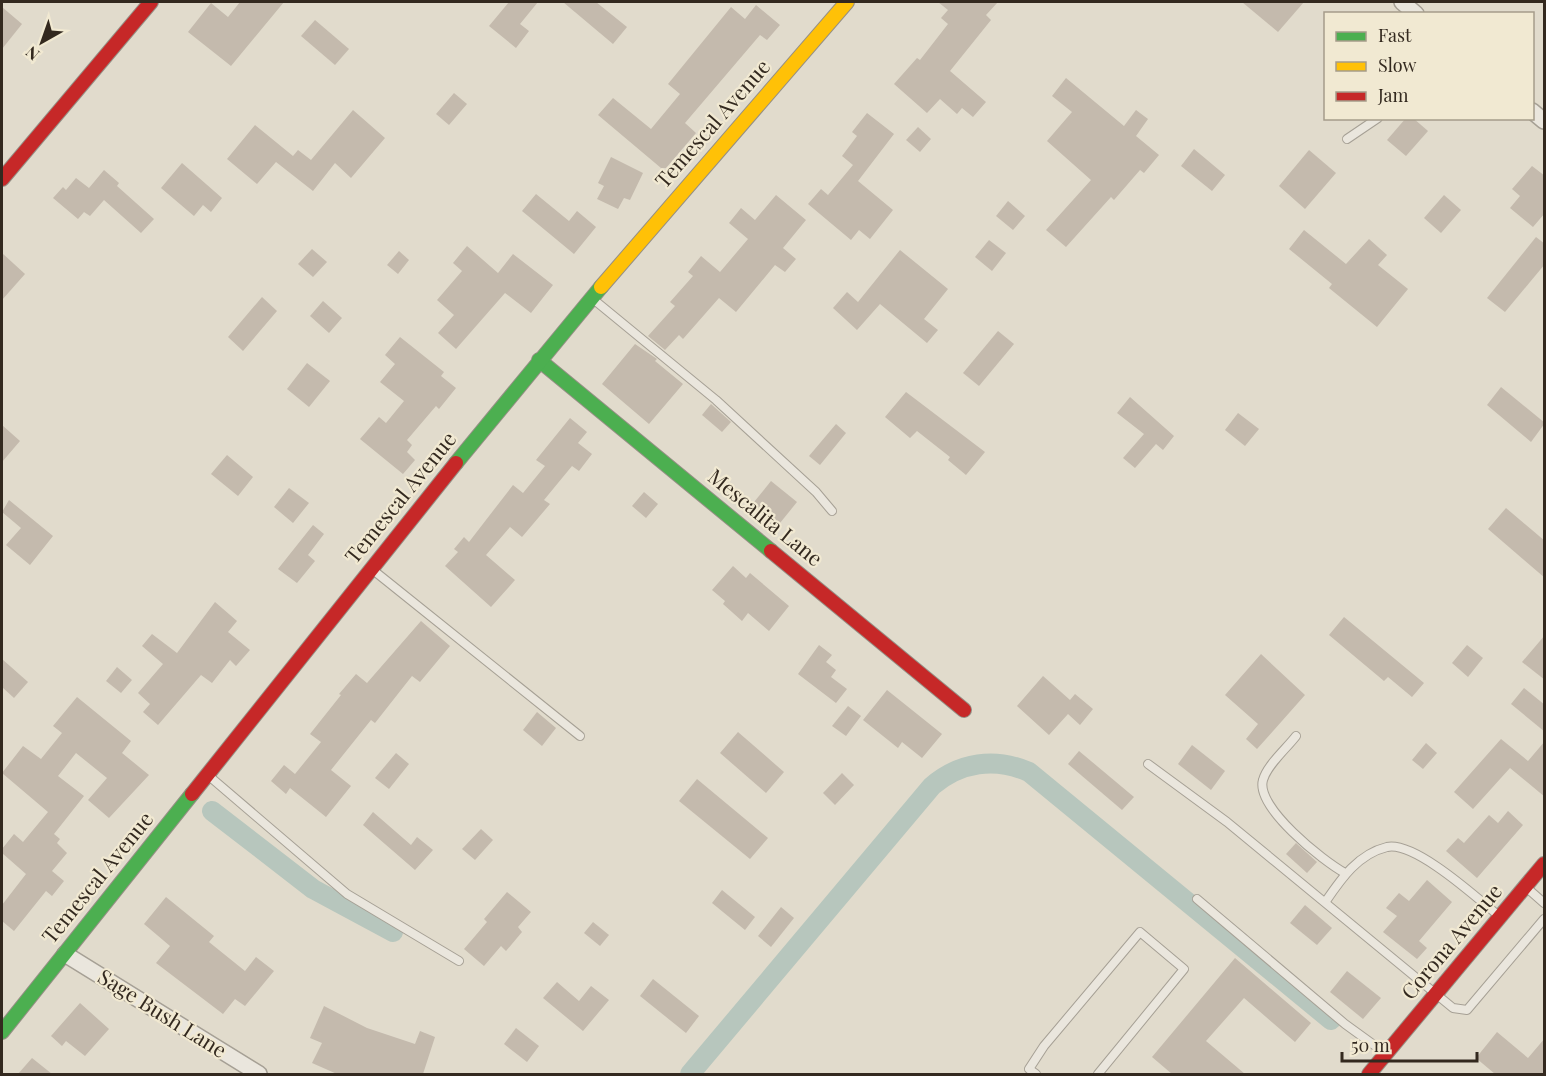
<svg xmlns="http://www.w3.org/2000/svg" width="1546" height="1076" viewBox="0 0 1546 1076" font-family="'Playfair Display',serif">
<rect width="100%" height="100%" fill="#e1dbcc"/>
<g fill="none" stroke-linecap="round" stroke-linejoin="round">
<g stroke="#b7c6bd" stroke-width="20">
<polyline points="212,811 313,889 393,932"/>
<path d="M690,1074L932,786C960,762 995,757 1029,772L1331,1020"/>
</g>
</g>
<g fill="#c4baad">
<polygon points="240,2 284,2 231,66 188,32 211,3 228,17"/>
<polygon points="509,2 538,2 520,24 529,31 516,48 489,26"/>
<polygon points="563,2 596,2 627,27 613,44"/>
<polygon points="938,2 998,2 986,15 991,20 950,71 986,102 973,117 962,108 957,114 940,99 927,113 894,84 917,58 920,60 948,24 941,18 948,10"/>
<polygon points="1242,2 1304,2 1278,32"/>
<polygon points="756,5 780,25 767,40 760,35 685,123 696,133 666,168 661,168 598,115 613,98 651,129 680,94 668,84 731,7 745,19"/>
<polygon points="2,7 22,24 2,49"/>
<polygon points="315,20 349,49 335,65 301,36"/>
<polygon points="1066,78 1124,126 1136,110 1148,119 1136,136 1159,155 1144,173 1140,170 1114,200 1111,197 1066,247 1046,230 1091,180 1047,141 1072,112 1052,96"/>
<polygon points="454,93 467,104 449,125 436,114"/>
<polygon points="353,110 385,138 351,178 335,163 313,191 276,162 257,184 227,159 255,125 293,156 298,150 311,160"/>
<polygon points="867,113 894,134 858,181 893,210 870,239 859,230 851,240 808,204 821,189 828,195 853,165 842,156 857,136 852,132"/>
<polygon points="1406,118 1413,118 1428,131 1406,156 1387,140"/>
<polygon points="918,127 931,139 920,152 906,140"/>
<polygon points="1194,149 1225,175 1212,191 1181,166"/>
<polygon points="1309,150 1336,173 1305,209 1279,186"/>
<polygon points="611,157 643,173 630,200 624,198 618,209 597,199 604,186 598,183"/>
<polygon points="182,163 222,198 211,212 203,205 194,216 161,188"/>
<polygon points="1532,166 1545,176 1545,213 1533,227 1510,208 1520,196 1512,189"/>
<polygon points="104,170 119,183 117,186 154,219 141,233 104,200 90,216 84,212 78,219 53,198 63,187 66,190 76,178 89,188"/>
<polygon points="536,194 569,221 577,211 596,227 574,254 522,211"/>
<polygon points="776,195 806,220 783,248 796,259 785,272 775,265 736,312 719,298 683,339 679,335 665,350 648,336 675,306 670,302 693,276 688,272 701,256 720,272 748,239 729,223 741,208 755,220"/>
<polygon points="1444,195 1461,210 1441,233 1424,218"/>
<polygon points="1008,201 1025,216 1013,230 996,216"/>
<polygon points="1304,230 1346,264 1369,239 1387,255 1378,265 1408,289 1377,327 1329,288 1332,284 1289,249"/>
<polygon points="1536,237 1545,244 1545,264 1505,312 1487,298"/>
<polygon points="989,240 1006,253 992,271 975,257"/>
<polygon points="467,246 498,273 513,254 553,285 531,313 505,293 456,349 438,333 454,315 437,300 462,271 453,263"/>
<polygon points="312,249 327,262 313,277 298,264"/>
<polygon points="900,250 948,289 924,319 938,330 927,343 880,304 857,330 833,308 847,292 858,302"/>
<polygon points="399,251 409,260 398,274 387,265"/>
<polygon points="2,253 25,274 2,300"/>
<polygon points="262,297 277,311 243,351 228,337"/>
<polygon points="323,301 342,318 329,333 310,316"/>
<polygon points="998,331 1014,344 979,386 963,373"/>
<polygon points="400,337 444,372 441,376 456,388 439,409 436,406 407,440 412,445 407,452 415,460 403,474 360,439 379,417 386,423 404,401 380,382 395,364 385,355"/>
<polygon points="635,344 657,359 655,361 683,384 649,424 602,384"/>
<polygon points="307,363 330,381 309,407 287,389"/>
<polygon points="1501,387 1545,423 1531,442 1487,405"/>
<polygon points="906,392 985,452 966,475 948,460 950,457 917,431 910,438 885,417"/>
<polygon points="1130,397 1174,436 1163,450 1156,444 1135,468 1123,458 1144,434 1117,413"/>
<polygon points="711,404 731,422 722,432 702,415"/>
<polygon points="1238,413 1259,429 1245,446 1225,430"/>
<polygon points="570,418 587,432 578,443 592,454 579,471 572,466 544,500 550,504 522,537 510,527 486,555 515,580 491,607 445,566 458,552 454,549 464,537 469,542 513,485 523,493 545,466 536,460"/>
<polygon points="836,424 846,433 820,465 809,456"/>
<polygon points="2,425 20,441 2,462"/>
<polygon points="227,455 253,477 238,496 211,474"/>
<polygon points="771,481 797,502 776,528 750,507"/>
<polygon points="289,488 309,503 293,523 274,507"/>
<polygon points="644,492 658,504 646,518 632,506"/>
<polygon points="9,500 53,536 30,565 6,545 21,528 2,512"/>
<polygon points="1506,508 1545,541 1545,578 1488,529"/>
<polygon points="313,525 324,534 308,555 315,561 297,583 278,569"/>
<polygon points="733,566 746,578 750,573 789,606 769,631 748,613 742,621 723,604 725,601 712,590"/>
<polygon points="215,602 237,621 228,632 250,650 236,666 230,660 212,683 201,675 158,725 143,712 150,704 138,693 163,664 142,646 152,634 177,653"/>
<polygon points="1344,617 1424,683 1412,697 1388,677 1384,681 1329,635"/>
<polygon points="421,621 450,646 420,682 412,676 375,723 371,720 331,770 351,786 326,817 290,788 286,794 271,781 284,765 295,774 321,742 310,734 341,695 339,694 356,674 367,683"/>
<polygon points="1545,635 1545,680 1522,662"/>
<polygon points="819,645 832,655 826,662 836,670 831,677 847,689 836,703 798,674"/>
<polygon points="1467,645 1483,658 1468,677 1452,663"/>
<polygon points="1261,654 1305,695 1257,749 1246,739 1258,724 1225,695"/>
<polygon points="2,659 28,682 14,698 2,687"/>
<polygon points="117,667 132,680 121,693 106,681"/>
<polygon points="1043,676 1070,700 1075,694 1093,709 1080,725 1068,714 1049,735 1017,706"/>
<polygon points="1524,688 1545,705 1545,732 1511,704"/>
<polygon points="887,690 942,734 922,758 902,742 898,748 863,720"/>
<polygon points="77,697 131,741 122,753 149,775 109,818 88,800 107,778 76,753 58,776 84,796 54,834 60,839 57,843 67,853 52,871 64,881 52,896 46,891 14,931 2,921 2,905 26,874 2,853 2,849 14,834 23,842 48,812 2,773 23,746 41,759 62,733 53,726"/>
<polygon points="848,706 861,716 846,736 832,726"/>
<polygon points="537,712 556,728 542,746 523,730"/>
<polygon points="738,732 784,772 766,793 720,753"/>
<polygon points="1501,739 1528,761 1545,741 1545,797 1510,768 1473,809 1454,792"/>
<polygon points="1426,743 1437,753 1423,769 1412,760"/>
<polygon points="1192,745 1225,771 1211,790 1178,764"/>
<polygon points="1079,751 1134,797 1122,810 1068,764"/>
<polygon points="396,753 409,764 389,789 375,778"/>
<polygon points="842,773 854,785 835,805 823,793"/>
<polygon points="697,779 768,838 750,859 679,801"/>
<polygon points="1508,811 1523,825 1477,878 1446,851 1458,838 1464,843 1489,815 1498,823"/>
<polygon points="373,812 411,845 417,837 433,850 415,870 363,825"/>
<polygon points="481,829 493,840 475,860 462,849"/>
<polygon points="1296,843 1317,862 1307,873 1286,854"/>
<polygon points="1427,880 1452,902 1419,941 1427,948 1417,959 1383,932 1397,916 1386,908 1399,893 1409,901"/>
<polygon points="722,890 755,917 745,930 712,903"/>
<polygon points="507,892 531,912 518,927 522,932 506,951 501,946 484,966 464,949 487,922 484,919"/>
<polygon points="166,897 214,936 209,942 245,971 256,957 274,971 245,1006 235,999 223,1014 156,963 170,946 144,924"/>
<polygon points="1305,905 1332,928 1317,945 1290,923"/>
<polygon points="781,907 794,918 771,947 758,936"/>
<polygon points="593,922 609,935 600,946 584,933"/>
<polygon points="1235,958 1311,1023 1295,1042 1244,998 1206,1041 1245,1074 1172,1074 1152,1057"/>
<polygon points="1347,971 1381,998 1363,1019 1330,992"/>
<polygon points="653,979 699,1016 686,1033 640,996"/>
<polygon points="557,982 579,1001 591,986 609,1000 583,1031 543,998"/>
<polygon points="80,1003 109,1029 85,1056 66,1041 62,1046 51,1036"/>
<polygon points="324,1006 367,1028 415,1044 420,1031 435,1037 423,1074 337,1074 312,1063 322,1043 310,1038"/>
<polygon points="516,1028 539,1046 527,1062 504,1044"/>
<polygon points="1497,1032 1528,1058 1545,1038 1545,1074 1495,1074 1476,1058"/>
<polygon points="32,1058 52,1074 18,1074"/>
</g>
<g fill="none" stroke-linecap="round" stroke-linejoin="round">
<defs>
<g id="lane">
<polyline points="1347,139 1378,118"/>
<polyline points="593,299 716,400 816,492 832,511"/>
<polyline points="373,570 580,736"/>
<path d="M1296,736C1287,748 1267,765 1263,780C1255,807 1323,861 1345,873"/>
<polyline points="1148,764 1227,822 1453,1008 1467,1010 1544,919"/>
<polyline points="209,776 347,894 459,961"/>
<polyline points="1527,888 1544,903"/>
<polyline points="1197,899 1345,1024 1385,1053"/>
<path d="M1326,901C1341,879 1358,854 1387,847C1415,841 1477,898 1499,916"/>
<polyline points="1036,1074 1029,1069 1044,1046 1140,932 1184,969 1098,1074"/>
</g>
<g id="street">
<polyline points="1402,2 1416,14"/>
<polyline points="1532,111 1544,121"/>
<polyline points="65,954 259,1074"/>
</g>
<g id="fast">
<polyline points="539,360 771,551"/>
<polyline points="456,463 601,287"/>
<polyline points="2,1032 192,794"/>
</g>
<polyline id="slow" points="601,287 847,2"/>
<g id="jam">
<polyline points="2,179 151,2"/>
<polyline points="771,551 964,710"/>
<polyline points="192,794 456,463"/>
<polyline points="1369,1074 1544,864"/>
</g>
</defs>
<use href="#lane" stroke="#a6a095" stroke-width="10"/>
<use href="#street" stroke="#a6a095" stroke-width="18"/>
<use href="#fast" stroke="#958f85" stroke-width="16"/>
<use href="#slow" stroke="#958f85" stroke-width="16"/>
<use href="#jam" stroke="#958f85" stroke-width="16"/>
<use href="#lane" stroke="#eae6dd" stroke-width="8"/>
<use href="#street" stroke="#eae6dd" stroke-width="15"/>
<use href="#fast" stroke="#4caf50" stroke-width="14"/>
<use href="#slow" stroke="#ffc107" stroke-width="14"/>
<use href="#jam" stroke="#c62828" stroke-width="14"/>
</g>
<g text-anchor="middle" stroke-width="4.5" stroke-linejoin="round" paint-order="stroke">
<g font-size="21" fill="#33291f" stroke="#f1e9d2">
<text transform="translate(713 124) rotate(-49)" y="7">Temescal Avenue</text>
<text transform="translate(401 498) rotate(-51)" y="7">Temescal Avenue</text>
<text transform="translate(765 518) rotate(39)" y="7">Mescalita Lane</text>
<text transform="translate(98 878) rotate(-51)" y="7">Temescal Avenue</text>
<text transform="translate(1452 942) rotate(-50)" y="7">Corona Avenue</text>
<text transform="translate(162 1014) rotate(32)" y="7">Sage Bush Lane</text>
</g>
</g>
<rect width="1546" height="1076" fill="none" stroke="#33291f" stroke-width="6"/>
<rect x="1324" y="12" width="210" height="108" fill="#f1e9d2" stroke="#a59c8a" stroke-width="1.5"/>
<rect x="1336" y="32" width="30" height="9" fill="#4caf50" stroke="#a59c8a" stroke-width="1.5"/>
<text x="1378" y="42" font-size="18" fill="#33291f">Fast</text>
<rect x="1336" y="62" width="30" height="9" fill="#ffc107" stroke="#a59c8a" stroke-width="1.5"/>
<text x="1378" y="72" font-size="18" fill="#33291f">Slow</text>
<rect x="1336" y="92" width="30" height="9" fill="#c62828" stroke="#a59c8a" stroke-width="1.5"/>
<text x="1378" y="102" font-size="18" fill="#33291f">Jam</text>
<g transform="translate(42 42) rotate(220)" stroke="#f1e9d2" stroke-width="4.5" paint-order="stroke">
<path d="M0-4.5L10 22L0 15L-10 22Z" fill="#33291f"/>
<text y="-9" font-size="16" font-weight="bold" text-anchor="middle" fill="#33291f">N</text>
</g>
<path d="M1342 1052v9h135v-9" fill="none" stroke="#33291f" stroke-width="3"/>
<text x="1351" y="1052" font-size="18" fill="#33291f" stroke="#f1e9d2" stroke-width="4.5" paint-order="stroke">50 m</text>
</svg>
